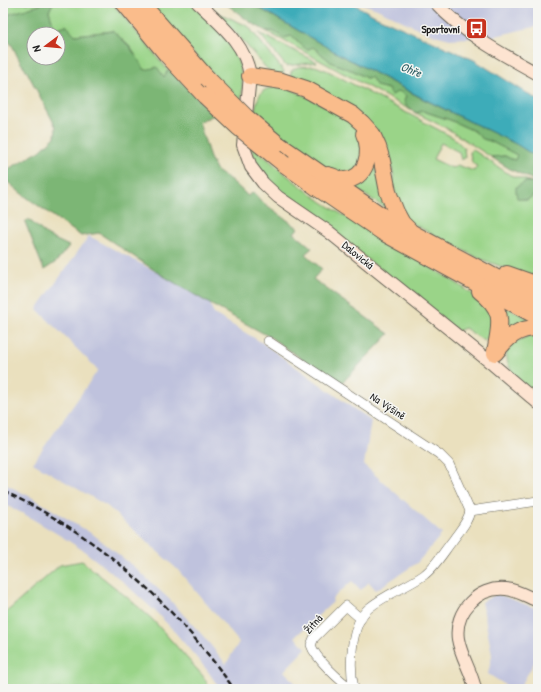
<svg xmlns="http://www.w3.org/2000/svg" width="541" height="692" viewBox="0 0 541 692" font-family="'Patrick Hand',sans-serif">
<rect width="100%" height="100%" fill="#f6f6f2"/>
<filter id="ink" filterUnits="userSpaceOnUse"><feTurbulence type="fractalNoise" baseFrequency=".025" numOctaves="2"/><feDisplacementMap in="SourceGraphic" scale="8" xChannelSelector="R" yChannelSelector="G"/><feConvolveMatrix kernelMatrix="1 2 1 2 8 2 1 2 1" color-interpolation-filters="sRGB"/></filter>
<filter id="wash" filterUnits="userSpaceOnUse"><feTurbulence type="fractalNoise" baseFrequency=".012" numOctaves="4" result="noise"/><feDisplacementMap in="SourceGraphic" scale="16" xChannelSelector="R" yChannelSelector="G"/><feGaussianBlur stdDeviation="0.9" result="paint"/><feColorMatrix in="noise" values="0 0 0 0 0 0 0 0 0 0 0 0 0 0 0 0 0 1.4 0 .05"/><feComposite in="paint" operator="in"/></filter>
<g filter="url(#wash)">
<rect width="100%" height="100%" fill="#eae0be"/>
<g fill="#bfc2dd">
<polygon points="360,3 538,3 538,26 491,37 450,39 430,34 377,9"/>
<polygon points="89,236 160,274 210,304 214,314 261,342 371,421 364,465 442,534 417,563 376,590 369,582 361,590 352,581 332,599 333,602 295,637 306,648 284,671 301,689 220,689 207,670 173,630 156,612 121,580 84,551 64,538 24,514 3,504 3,483 33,498 94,535 133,566 169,599 204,637 226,664 239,642 177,569 107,506 33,463 98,370 37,309"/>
<polygon points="497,594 538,609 538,656 519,689 512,689 488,674 492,655 482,602"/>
</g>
<g fill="#9ad488" stroke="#5b7852">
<polygon points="3,3 41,3 41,5 3,16"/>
<polygon points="53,3 112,3 168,70 164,77 145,70 130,47 113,31 74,35 55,29 49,11"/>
<path d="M148,3H191C221,34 249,54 241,102L203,64Z"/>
<polygon points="214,11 248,26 279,65 284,71 283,74 273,73 267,69 236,33"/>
<polygon points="266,31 273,31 284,38 291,36 295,38 297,42 313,47 332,63 354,71 366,78 371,77 377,86 388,89 390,93 399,91 407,96 407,107 416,113 423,111 450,120 474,131 483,139 490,141 518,155 515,160 511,159 505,156 491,157 448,129 416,113"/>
<polygon points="259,33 317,62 286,66"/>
<path d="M315,66L328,71L454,138L464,148L465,158L461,160L459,152L441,143L433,159L452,168L453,167L455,168L457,165L474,171L477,166C471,164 471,158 470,153L472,149L510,175L532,182H525L518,198L527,200L538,192V195L536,197L538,205V238L536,246L538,263V280L478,258L411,223L404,217L392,183L394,179L390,157L385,154L378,138L291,77C288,64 307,67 315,66Z"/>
<path d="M274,86L289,88L337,112L353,125L358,132L364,149L357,171L339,175L299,153L254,114C257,102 258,88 273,88Z"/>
<path d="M251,145C267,158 282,172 298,184C328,208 363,227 396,247C429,268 466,284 494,313L492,336L484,341L465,328L458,331L419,300L421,297L414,291L411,293L267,181L251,158L254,157Z"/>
<polygon points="373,158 387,209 353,187"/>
<polygon points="504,306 533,321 507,333"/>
<path d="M538,332V397C522,383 501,369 508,345Z"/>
<polygon points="82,561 128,598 152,619 203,676 210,689 3,689 3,615 60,565"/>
</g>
<g fill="#7bb674" stroke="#4c6948" fill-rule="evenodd">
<path d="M41,3H53L49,11L55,29L66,25L75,35L113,31L130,47L145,70L157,67L164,77L169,69L214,115L199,122L210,158L217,171L232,181L248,196L253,192L261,201L298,228L294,233L312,248L305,254L322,269L313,279L389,334L340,385L270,337L210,304L160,274L99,233L81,236L22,194L3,178V172L40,151L55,137L56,127L25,68C15,58 16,44 3,37V16L40,5ZM34,34H58V58H34Z"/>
<polygon points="225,3 250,3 337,53 421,98 516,144 538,158 538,182 510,169 491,157 505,156 511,159 515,160 517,155 490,141 483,139 474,131 450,120 423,111 416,113 407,107 404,101 406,96 399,91 392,95 388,89 377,86 371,77 366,78 354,71 332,63 313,47 307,50 291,36 284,38 273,31 266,31 250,22"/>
<polygon points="525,182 532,182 538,185 538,192 527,200 517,198 516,192 516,187"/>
<polygon points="28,219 48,236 69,246 56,262 44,270 25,222"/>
</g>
<polygon fill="#3cacb9" stroke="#2c646a" points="251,3 352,3 375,16 474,60 538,100 538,158 516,144 422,98 337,53"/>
</g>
<g filter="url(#ink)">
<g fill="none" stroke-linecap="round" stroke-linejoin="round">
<defs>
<g id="street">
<path d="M268,341L439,454L449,464L470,511C468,522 460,530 453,540C445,550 435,567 424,575C407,587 386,594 369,608C350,624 349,667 354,689"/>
<polyline points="470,511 538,501"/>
<path d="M352,689C340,681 315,658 311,645L314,638L346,606L361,619"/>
</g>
<g id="secondary">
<path d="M198,3C220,24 246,44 250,76L243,145L251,167L263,183L278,197L329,232L490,362L538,403"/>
<path d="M436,3C464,34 502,54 538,74"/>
<path d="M475,689C472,672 461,657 458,639C454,612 478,586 506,589C517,590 528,597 538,601"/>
</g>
<g id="highway">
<polyline points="124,3 167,55 205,96"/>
<polyline points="141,3 207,78"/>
<polyline points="250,76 282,81 306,89 353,115 362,123 372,134 378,147 382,161 388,192 396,212 402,223 409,230"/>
<polyline points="278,144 388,220 538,300"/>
<polyline points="284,164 316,187 384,233 538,317"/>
<path d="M328,175C333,176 338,179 343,180C367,181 373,150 364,134"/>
<polyline points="507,274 538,285"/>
<path d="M480,291C506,311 500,324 495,352"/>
<path d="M495,353C508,337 517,328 538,328"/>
</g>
</defs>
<use href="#street" stroke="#646155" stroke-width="10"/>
<use href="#secondary" stroke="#646155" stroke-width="14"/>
<use href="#highway" stroke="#646155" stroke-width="18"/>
<use href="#street" stroke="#fff" stroke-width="9"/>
<use href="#secondary" stroke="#fde4d1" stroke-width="12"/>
<use href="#highway" stroke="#fabc8b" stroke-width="16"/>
<path stroke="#1c1c1c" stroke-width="2.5" stroke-dasharray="6 3" stroke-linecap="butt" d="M3,491C99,535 173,603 234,689"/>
<defs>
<g id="highway-bridge">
<polyline points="207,78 246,117 278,144"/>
<polyline points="205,96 238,127 284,164"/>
</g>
</defs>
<use href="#highway-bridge" stroke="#646155" stroke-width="18" stroke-linecap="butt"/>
<use href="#highway-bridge" stroke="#fabc8b" stroke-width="16"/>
</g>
</g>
<defs>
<symbol id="bus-square" viewBox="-11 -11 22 22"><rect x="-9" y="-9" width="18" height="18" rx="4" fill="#c8321e" stroke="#f6f6f2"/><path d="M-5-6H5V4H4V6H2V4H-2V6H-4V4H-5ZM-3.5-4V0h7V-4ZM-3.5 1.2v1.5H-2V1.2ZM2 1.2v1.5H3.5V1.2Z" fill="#fff"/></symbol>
</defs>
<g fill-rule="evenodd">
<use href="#bus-square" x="464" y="16" width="25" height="25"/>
</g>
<g text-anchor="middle" stroke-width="3" stroke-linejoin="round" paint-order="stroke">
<g font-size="11" font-weight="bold" fill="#1c1c1c" stroke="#f6f6f2" text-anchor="end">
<text x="460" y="33">Sportovní</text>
</g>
<g font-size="11" fill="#1c1c1c" stroke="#f6f6f2">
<text transform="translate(358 255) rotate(39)" y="4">Dalovická</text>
<text transform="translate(388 406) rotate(33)" y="4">Na Výšině</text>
<text transform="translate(313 624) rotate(-48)" y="4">Žitná</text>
</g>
<g font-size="12" font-style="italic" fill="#2a5d63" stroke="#f6f6f2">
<text transform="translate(411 70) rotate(21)" y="4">Ohře</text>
</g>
</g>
<rect width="541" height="692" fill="none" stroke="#f6f6f2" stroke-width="16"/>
<g transform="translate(46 46) rotate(254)"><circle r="19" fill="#f6f6f2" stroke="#9f9f9c"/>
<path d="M0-3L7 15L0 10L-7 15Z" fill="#c8321e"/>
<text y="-6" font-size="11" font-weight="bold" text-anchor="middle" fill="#1c1c1c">N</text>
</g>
</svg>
